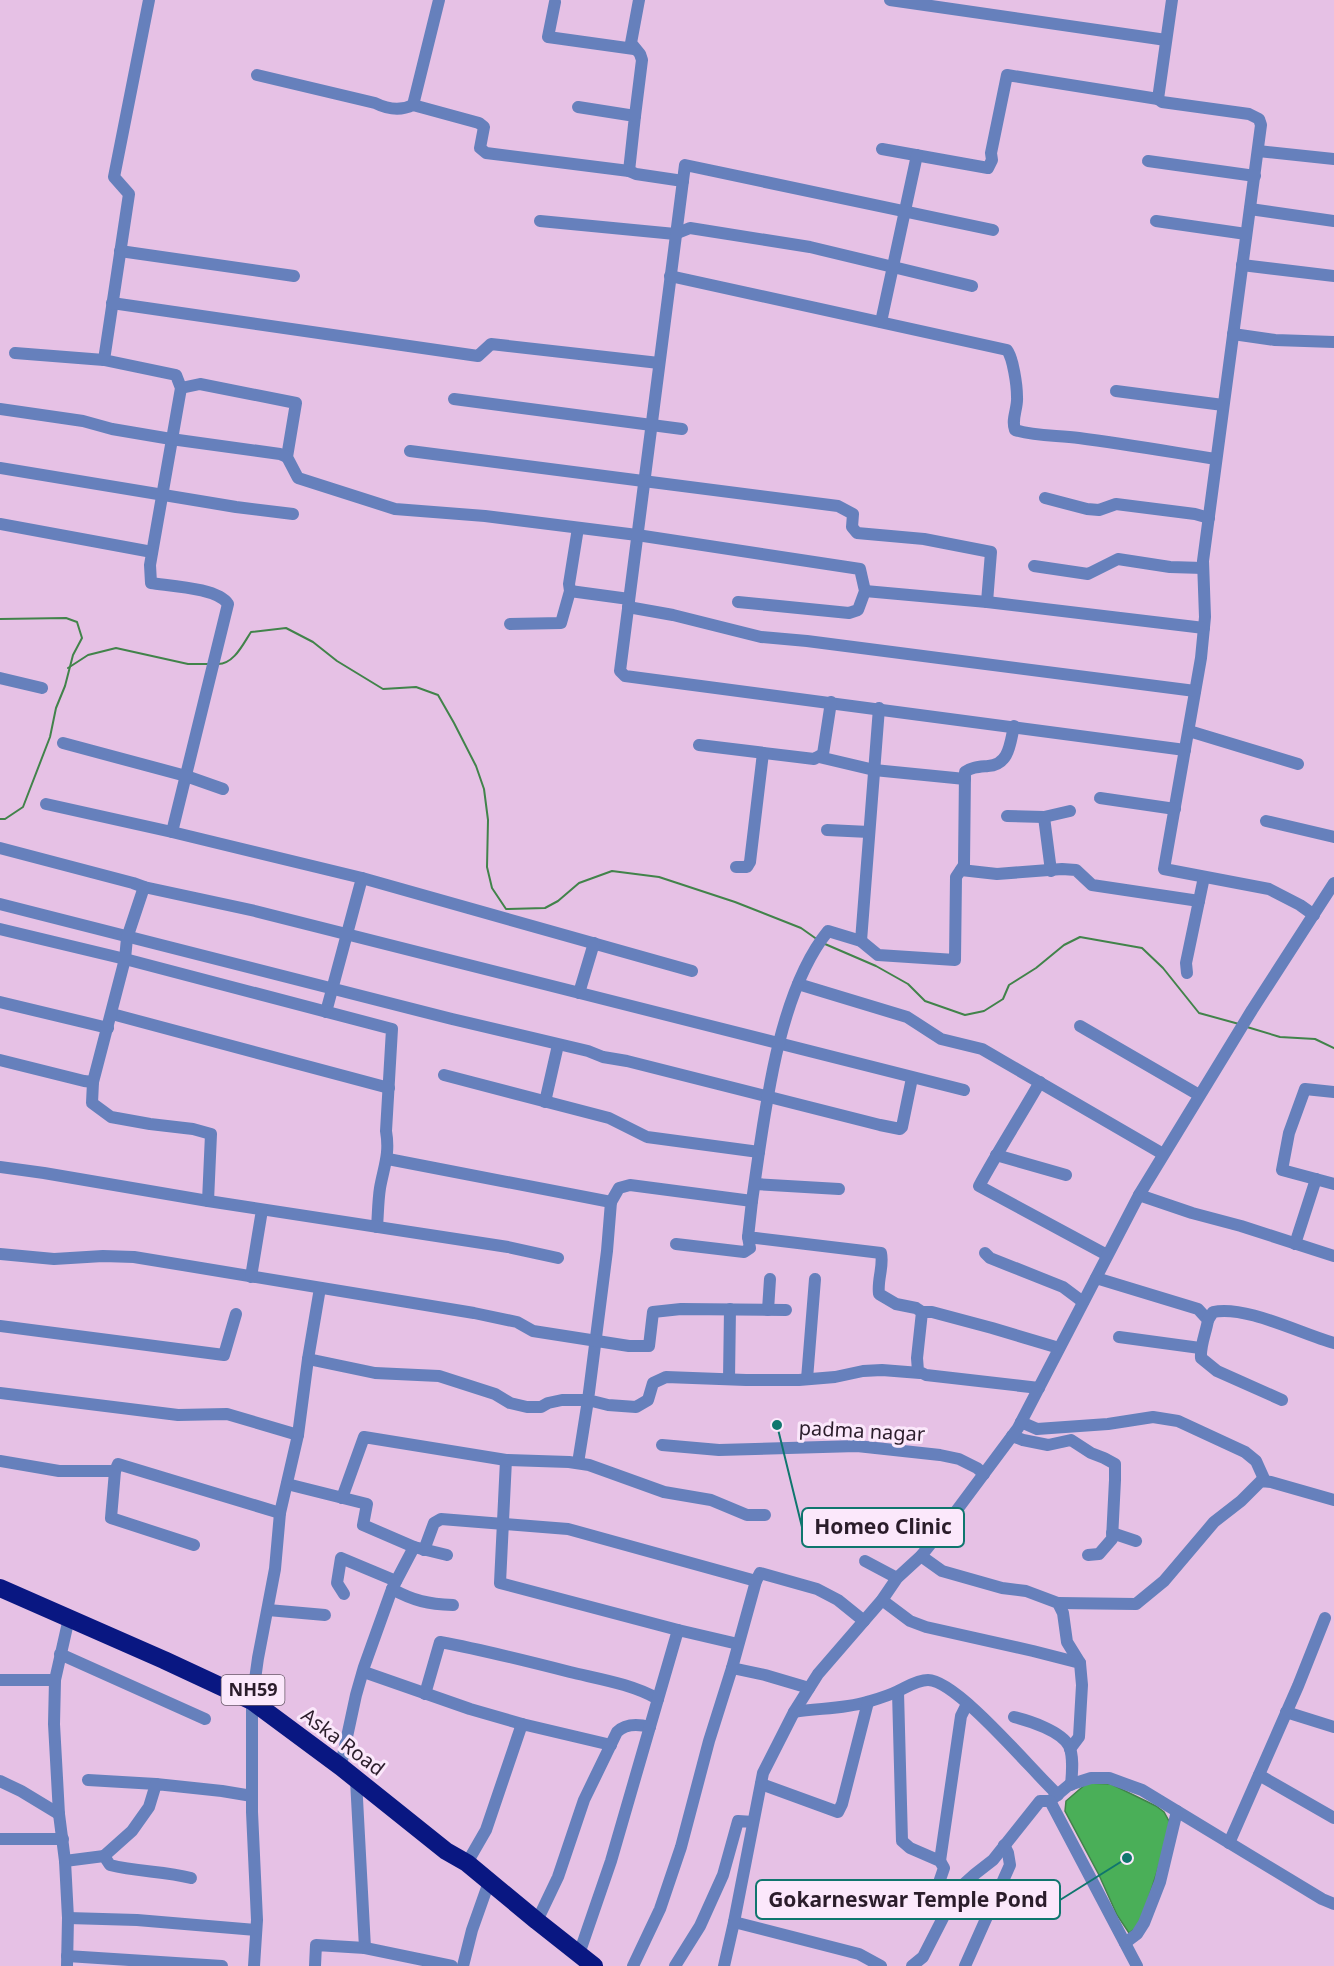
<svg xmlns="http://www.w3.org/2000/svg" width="1334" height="1966" viewBox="0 0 1334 1966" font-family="'Noto Sans',sans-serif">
<rect width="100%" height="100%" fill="#e6c1e5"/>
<polygon fill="#4aaf58" stroke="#41834a" stroke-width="1.5" points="1087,1783 1111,1784 1156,1806 1164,1812 1170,1823 1170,1831 1140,1925 1129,1933 1117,1915 1099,1875 1065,1811 1066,1801"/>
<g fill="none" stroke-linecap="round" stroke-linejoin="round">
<g stroke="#41834a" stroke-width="2">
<polyline points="0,619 66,618 77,622 82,638 73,655 65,686 56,708 50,737 23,807 5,819 0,819"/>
<path d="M218,664C234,664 243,644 251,632L286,628L313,642L337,661L383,689L416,687L438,695L454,723L476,766L484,789L488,820L487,867L492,888L506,909L545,908L558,901L579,883L612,871L659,877L735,902L801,928L818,940"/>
<polyline points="68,668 88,655 116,648 188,664 209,664"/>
<polyline points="825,944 876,966 908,984 925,1001 965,1015 984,1011 1003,999 1009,985 1036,968 1064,945 1080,937 1142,948 1163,968 1199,1013 1239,1024"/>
<polyline points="1247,1027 1280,1037 1315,1039 1334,1048"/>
</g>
<g stroke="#6680bc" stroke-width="12">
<path d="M149,0L114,177L129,194L104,360L176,375L181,388L150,565L151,583C170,586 218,588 228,604L172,832L362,878L326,1012"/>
<polyline points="890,0 1166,40"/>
<polyline points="1172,0 1158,99 1162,102 1249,114 1259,119 1261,125 1203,561 1205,617 1201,658 1164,869 1269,889 1300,905 1314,915"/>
<polyline points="555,2 548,37 634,49"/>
<path d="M257,75L375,103C387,109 401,111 413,105L479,123L484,127L480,148L486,153L629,171L636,174L683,181"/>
<polyline points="413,105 439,0"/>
<polyline points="578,107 635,116 629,171"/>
<polyline points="635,116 642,60 640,54 631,43 639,0"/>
<polyline points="882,149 988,168 992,160 991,153 1007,75 1158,99"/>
<polyline points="1258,151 1334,159"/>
<polyline points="1148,161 1255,176"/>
<polyline points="1250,209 1334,221"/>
<polyline points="540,221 675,234 690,228 810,247 972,286"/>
<polyline points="1156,221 1246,234"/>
<polyline points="993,230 685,165 620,671 625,676 1185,750"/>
<polyline points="120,251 294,276"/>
<polyline points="1242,265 1334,276"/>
<path d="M670,276L1007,350C1013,358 1017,385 1017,397C1018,408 1011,419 1015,430C1036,437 1058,435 1079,438C1125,444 1171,452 1216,459"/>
<polyline points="112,303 478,356 491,344 659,363"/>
<polyline points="881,322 917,155"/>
<polyline points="1233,334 1275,340 1334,342"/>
<polyline points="15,353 104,360"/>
<polyline points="181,388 200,384 296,403 287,457 298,478 395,509 485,516 637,535 860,569 865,591 858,610 849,613 738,602"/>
<polyline points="1116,391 1223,405"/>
<polyline points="454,399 682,429"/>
<polyline points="0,409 83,421 112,429 171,439 280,454 287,457"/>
<polyline points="410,451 838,506 853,514 852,527 857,533 924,539 991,552 987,602"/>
<polyline points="0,468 236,507 293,514"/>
<polyline points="1045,498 1087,509 1099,510 1116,504 1195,514 1209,518"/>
<polyline points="0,524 152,552"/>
<polyline points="1034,566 1088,574 1118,559 1170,567 1203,568"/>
<polyline points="570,591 629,599"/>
<polyline points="865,591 987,602 1204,628"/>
<polyline points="628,607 673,615 761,637 807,641 1195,691"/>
<polyline points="510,624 561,623 570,591 569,584 578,528"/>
<polyline points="0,678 42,688"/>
<polyline points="1189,731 1298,764"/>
<polyline points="63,743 186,776 223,789"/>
<polyline points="699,745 814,759 823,754 831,702"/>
<polyline points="819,757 874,770 965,779"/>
<polyline points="1100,798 1175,809"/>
<polyline points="46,804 172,832"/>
<polyline points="1007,816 1044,817 1070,811"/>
<polyline points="1044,817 1051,871"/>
<polyline points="1266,821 1334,837"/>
<polyline points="827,830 869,832"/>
<polyline points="0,848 133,883 144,887"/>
<polyline points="736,867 747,867 750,862 763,753"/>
<polyline points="961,870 997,874 1062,869 1076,870 1092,885 1199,901"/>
<polyline points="362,878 692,971"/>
<polyline points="0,904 452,1019 588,1051 603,1057 627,1061 880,1125 900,1129 902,1127 912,1078"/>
<path d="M0,929L125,959L392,1029L386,1131C390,1154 384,1166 380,1188C378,1201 378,1214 377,1227"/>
<polyline points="861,941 879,708"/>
<polyline points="1187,973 1186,963 1204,877"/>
<polyline points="798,984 907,1017 941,1039 982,1049 1163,1154"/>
<polyline points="579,993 594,943"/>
<polyline points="0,1002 108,1028"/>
<polyline points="112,1014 389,1088"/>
<polyline points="1080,1026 1199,1095"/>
<polyline points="0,1060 84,1081 93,1082"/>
<polyline points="444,1075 609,1118 647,1137 759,1152"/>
<path d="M1040,1082C1020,1117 998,1151 979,1186L1107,1255"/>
<polyline points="1334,1092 1305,1089 1289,1133 1282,1170 1334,1184"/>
<polyline points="545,1102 558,1045"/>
<polyline points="996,1155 1066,1175"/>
<polyline points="388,1159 611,1202 607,1251 588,1400 608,1405 636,1407 648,1400 653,1383 666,1377 746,1380 799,1380 835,1377 863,1371 882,1370 920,1373"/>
<polyline points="0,1167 44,1173 208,1201 508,1247 558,1258"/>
<polyline points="755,1184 839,1189"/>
<polyline points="1139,1195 1192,1213 1241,1226 1334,1256"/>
<polyline points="208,1201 211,1134 193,1129 150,1124 111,1117 92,1103 93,1082 125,959 127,938 144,887 255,911 964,1090"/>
<path d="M752,1201C764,1120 776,995 828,931L861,941L878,955L955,960L956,877L964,865L965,772C972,767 978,767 988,766C1009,765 1010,744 1014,726"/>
<path d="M611,1202L619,1188L630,1185L752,1201L748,1237L881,1253C884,1266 877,1280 879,1294L896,1304L916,1308L922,1312L917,1358L918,1371L926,1375L1039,1388"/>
<polyline points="676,1244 744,1252 750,1248 748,1237"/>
<polyline points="1295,1244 1316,1179"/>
<polyline points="985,1253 990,1258 1063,1287 1083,1302"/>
<polyline points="0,1254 54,1259 103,1256 134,1257 474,1313 517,1322 533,1331 629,1346 649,1346 653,1312 681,1309 786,1310"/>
<polyline points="251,1277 262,1210"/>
<path d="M1096,1278L1198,1309L1208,1320C1206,1333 1200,1345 1201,1358L1217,1371L1282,1400"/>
<polyline points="768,1310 770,1279"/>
<polyline points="922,1312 932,1312 992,1328 1059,1348"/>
<path d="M1208,1320L1213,1312C1246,1305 1301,1334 1334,1343"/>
<polyline points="0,1326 224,1355 236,1314"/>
<polyline points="1119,1337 1200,1348"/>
<polyline points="308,1359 375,1373 439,1376 495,1394 510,1403 527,1407 541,1407 548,1403 562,1400 588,1400 578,1463"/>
<polyline points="729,1379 730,1309"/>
<polyline points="807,1379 815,1279"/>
<polyline points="0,1393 178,1415 227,1414 298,1435"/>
<polyline points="1021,1422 1037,1429 1108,1424 1153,1417 1178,1421 1245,1452 1256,1461 1265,1481"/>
<polyline points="1012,1436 1023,1440 1048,1445 1071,1440 1091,1453 1104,1458 1115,1464 1115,1480 1112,1539 1099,1554 1088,1555"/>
<polyline points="662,1445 719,1450 857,1446 940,1455 959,1459 977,1468 984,1474"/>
<polyline points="506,1460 500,1583 678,1630"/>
<polyline points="0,1461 59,1471 115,1471"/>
<polyline points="287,1484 367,1504 363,1525 414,1547 447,1555"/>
<polyline points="342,1498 364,1437 506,1460 569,1462 589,1465 664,1492 711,1500 747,1515 765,1515"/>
<polyline points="1112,1533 1136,1541"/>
<polyline points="194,1545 111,1518 115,1471 118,1464 280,1513"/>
<polyline points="424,1550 434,1523 441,1519 568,1529 756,1581"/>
<polyline points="921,1556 942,1571 1002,1588 1026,1591 1058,1603 1063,1613 1067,1642 1080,1663"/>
<polyline points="865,1561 897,1578"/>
<path d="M392,1589C414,1601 428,1604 453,1605"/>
<polyline points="344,1594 337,1583 341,1558 396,1581"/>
<polyline points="882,1600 910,1621 926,1627 1033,1651 1080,1663 1082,1685 1079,1737 1070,1749"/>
<polyline points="1058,1603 1136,1604 1164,1581 1214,1522 1241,1501 1261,1481 1271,1482 1334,1500"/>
<polyline points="268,1610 325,1615"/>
<polyline points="60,1654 205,1719"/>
<polyline points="732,1668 765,1675 809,1688"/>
<polyline points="364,1672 470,1709 522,1724"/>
<polyline points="0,1680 55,1680"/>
<polyline points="898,1692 902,1841 910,1848 940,1861 944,1868 933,1900 934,1908 947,1910 955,1892 975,1874 993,1860 1040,1801 1050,1801 1069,1785 1091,1778 1109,1778 1142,1790 1322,1899 1334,1904"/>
<path d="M425,1694L440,1642C484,1650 527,1661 570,1672C599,1679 632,1684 658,1699"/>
<path d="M794,1712C819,1708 843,1709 867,1702C877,1699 888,1696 898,1691C907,1687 917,1680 928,1680C957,1680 1033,1772 1058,1795"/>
<polyline points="1286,1712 1334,1727"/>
<path d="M1014,1717C1030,1721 1061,1731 1069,1746C1074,1757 1072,1773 1071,1785"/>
<polyline points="342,1760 356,1695 364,1667 392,1589 414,1547"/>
<polyline points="1259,1775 1334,1818"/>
<polyline points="88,1780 156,1784"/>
<polyline points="356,1780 365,1948"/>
<polyline points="0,1781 21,1791 59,1814"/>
<polyline points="761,1784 838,1812 842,1804 868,1702"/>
<polyline points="1050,1801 1137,1966"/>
<polyline points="0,1839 63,1839"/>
<polyline points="1229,1843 1298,1686 1325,1618"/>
<polyline points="104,1856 132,1831 149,1807 156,1784 222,1791 252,1796"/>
<path d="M65,1861L104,1856L110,1865C137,1872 164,1871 191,1878"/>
<polyline points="940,1861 961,1716 965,1708 969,1705"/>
<polyline points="467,1863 486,1830 522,1724 611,1745"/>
<polyline points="68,1918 137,1920 256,1930"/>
<path d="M537,1921L558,1877L584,1800L617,1732C626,1723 638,1724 650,1727"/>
<polyline points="734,1922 859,1954 881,1966"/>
<polyline points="1125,1943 1137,1934 1144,1923 1160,1882 1177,1811"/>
<polyline points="579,1954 611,1861 678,1630 738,1644"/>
<polyline points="67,1956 222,1966"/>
<polyline points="67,1966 68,1918 65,1861 59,1814 54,1724 55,1680 69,1618"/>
<polyline points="254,1966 257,1920 252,1812 252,1701 258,1658 275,1569 280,1513 298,1435 308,1359 320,1288"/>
<polyline points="315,1966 316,1945 365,1948 452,1966"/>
<polyline points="463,1966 472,1930 489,1882"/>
<polyline points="633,1966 660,1909 681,1847 709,1741 732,1668 756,1581 760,1573 817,1589 838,1600 864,1621"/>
<polyline points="675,1966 700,1926 723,1875 738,1821 753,1822"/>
<polyline points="724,1966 734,1922 763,1773 794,1712 818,1674 882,1600 897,1578 921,1556 948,1522 1018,1428 1139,1195 1252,1010 1334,883"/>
<polyline points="912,1966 923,1957 947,1910"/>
<polyline points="965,1966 1010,1865 1008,1853 1004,1845"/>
</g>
<polyline stroke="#091782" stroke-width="18" points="0,1588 164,1660 252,1701 341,1767 446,1851 467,1863 537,1921 594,1966"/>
</g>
<g text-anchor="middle" stroke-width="6" stroke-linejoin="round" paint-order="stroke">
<rect fill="#fbe8fb" stroke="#695a69" stroke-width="1.5" x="221.5" y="1675" width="63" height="30" rx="4.5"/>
<g font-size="18" font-weight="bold" fill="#2b1d2b">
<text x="253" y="1696">NH59</text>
</g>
<g font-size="20" fill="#2b1d2b" stroke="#fbe8fb">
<text transform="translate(862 1431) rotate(3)" y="7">padma nagar</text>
<text transform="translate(343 1742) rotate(37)" y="7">Aska Road</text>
</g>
</g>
<path fill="none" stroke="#0f766e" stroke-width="2" d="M777 1425L802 1527M1127 1858L1060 1900"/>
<g fill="#0f766e" stroke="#fbe8fb" stroke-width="2">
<circle cx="777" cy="1425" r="6"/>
<circle cx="1127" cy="1858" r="6"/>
</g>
<g fill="#fbe8fb" stroke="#0f766e" stroke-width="2">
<rect x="802" y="1508" width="162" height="39" rx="6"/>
<rect x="756" y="1880" width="304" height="39" rx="6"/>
</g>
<g font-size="21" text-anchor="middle" font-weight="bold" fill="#2b1d2b">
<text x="883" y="1534">Homeo Clinic</text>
<text x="908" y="1907">Gokarneswar Temple Pond</text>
</g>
</svg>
